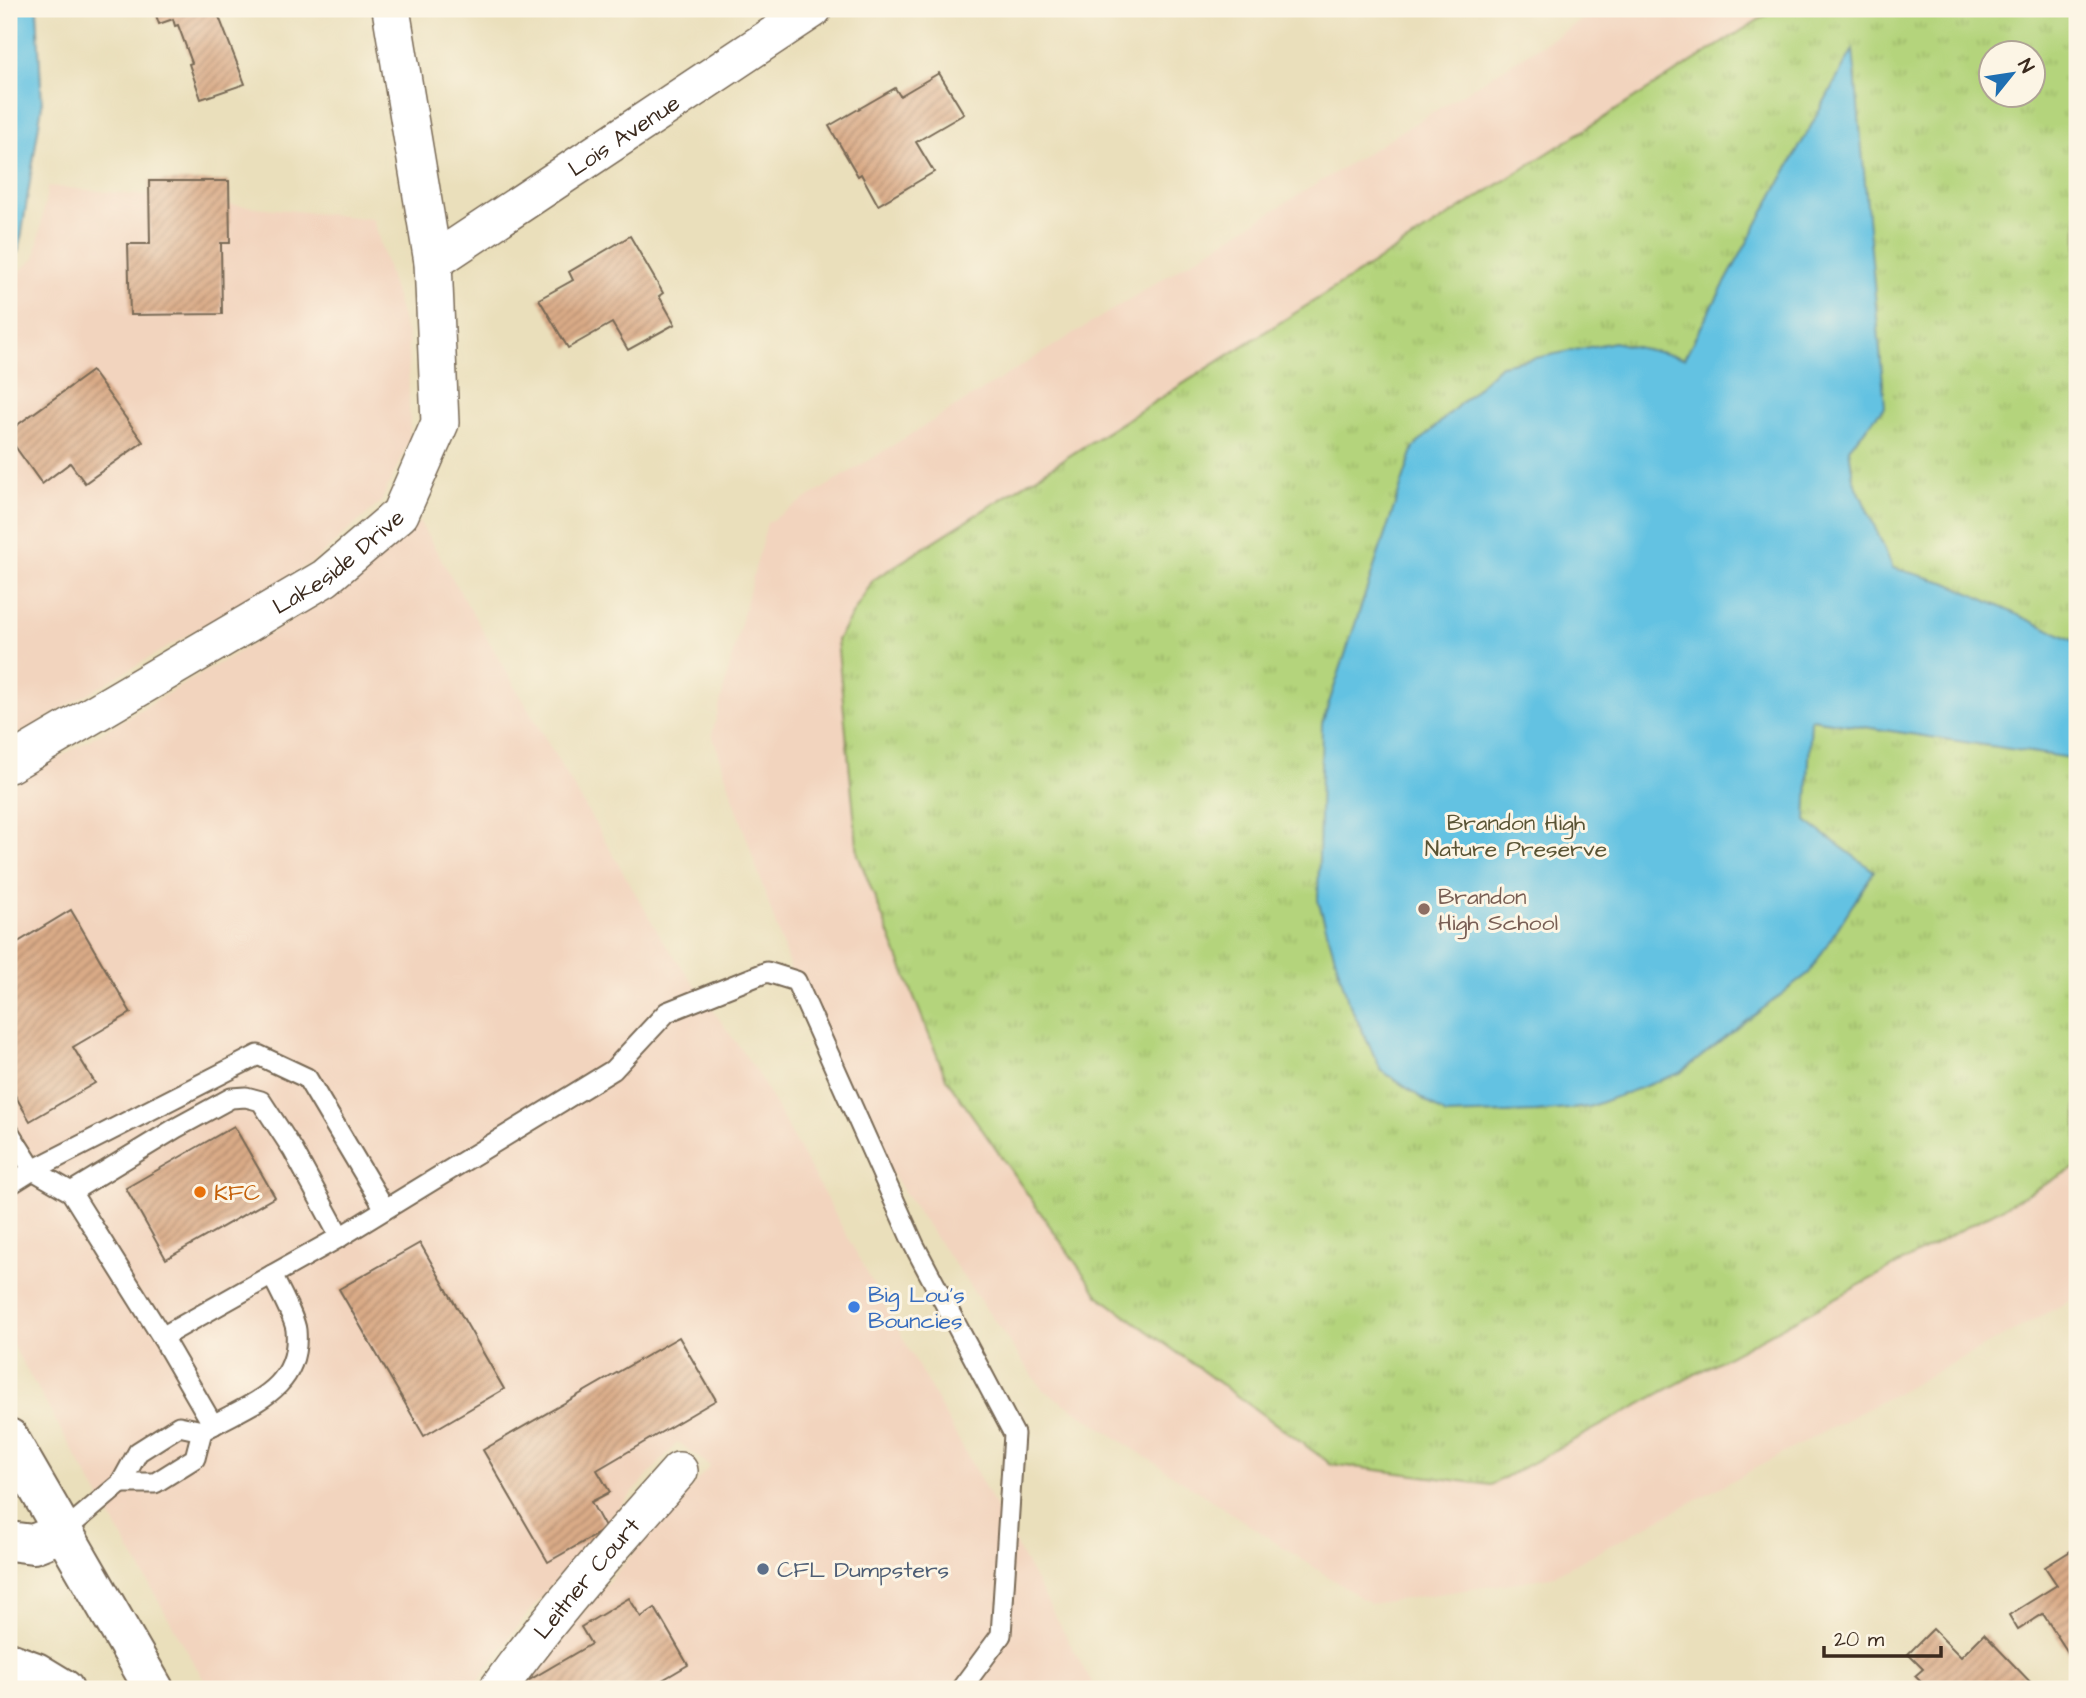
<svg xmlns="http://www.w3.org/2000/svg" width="2086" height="1698" viewBox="0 0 2086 1698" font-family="'Architects Daughter',sans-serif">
<defs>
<pattern id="park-tufts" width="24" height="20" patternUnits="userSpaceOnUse" patternTransform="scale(1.75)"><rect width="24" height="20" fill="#b4d47b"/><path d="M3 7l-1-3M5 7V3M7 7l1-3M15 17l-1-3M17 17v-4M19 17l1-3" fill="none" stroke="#9cb66a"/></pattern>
<pattern id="building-hatch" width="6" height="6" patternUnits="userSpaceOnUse" patternTransform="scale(1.75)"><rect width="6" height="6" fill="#daab87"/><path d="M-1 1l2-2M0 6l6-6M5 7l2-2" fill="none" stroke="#b28b6e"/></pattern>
</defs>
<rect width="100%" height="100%" fill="#fcf5e5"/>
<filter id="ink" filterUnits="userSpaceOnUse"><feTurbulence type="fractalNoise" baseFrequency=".0143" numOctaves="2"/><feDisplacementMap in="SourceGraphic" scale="14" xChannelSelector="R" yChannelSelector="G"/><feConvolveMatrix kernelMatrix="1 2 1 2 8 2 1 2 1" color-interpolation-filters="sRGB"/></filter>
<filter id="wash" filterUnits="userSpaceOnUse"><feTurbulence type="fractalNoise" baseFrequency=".00686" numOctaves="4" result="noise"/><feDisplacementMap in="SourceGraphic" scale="28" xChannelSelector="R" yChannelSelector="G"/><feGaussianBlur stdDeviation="1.57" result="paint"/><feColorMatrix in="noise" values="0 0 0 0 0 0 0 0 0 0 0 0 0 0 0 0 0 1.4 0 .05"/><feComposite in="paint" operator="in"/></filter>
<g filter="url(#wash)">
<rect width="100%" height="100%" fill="#eadfbb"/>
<g fill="#f2d4be" fill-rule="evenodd">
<path d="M1600,9H2077V1297L1551,1577L1370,1604L1042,1389L829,1085L712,734L767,523ZM1992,52H2034V94H1992Z"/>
<polygon points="48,186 373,219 408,339 410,439 381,502 313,562 9,740 9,280 35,258"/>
<polygon points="419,521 662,939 757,1072 1095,1689 523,1689 549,1653 600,1591 710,1466 678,1442 566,1568 514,1631 473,1689 209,1689 9,1339 9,787 335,595 413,528"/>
</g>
<path fill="url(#park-tufts)" stroke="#787f4c" stroke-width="2" fill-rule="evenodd" d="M1764,9H2077V1167L1491,1485L1331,1464L1099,1296L946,1078L858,855L837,640L873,580L1766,15ZM1992,52H2034V94H1992Z"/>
<g fill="#64c2e2" stroke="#507680" stroke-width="2">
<polygon points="9,9 37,9 42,105 19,251 9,259"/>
<polygon points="1853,49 1885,406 1849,448 1853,478 1893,568 1948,583 2077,642 2077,759 1811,719 1806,821 1874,871 1809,973 1680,1073 1589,1107 1536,1112 1446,1115 1381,1070 1348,1001 1318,900 1322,724 1414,447 1501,365 1614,342 1684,358"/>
</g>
<g id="blocks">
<g fill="url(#building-hatch)">
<polygon points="154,9 216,9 245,84 201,99 189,64 192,63 178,25 175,26 173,19 159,24"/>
<polygon points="939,73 964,114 916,142 934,172 878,205 861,174 858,176 829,126 895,88 900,96"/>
<polygon points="149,181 229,181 230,243 221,243 222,314 130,315 128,244 150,244"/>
<polygon points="630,236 663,293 659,296 675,324 628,350 612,323 568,348 539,299 573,280 569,272"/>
<polygon points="92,371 143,442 85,483 70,463 42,484 9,438 9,431"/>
<polygon points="71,910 131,1013 73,1047 95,1083 30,1121 9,1085 9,936 13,945"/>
<polygon points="234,1126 275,1197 166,1259 126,1188"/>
<polygon points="420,1243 504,1389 424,1436 339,1289"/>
<polygon points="679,1337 716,1400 597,1470 610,1492 591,1502 606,1529 548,1562 483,1450"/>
<polygon points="2077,1547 2077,1658 2073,1660 2043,1614 2018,1630 2009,1615 2057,1585 2045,1567"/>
<polygon points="629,1598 641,1617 655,1608 688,1665 647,1689 514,1689 591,1644 581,1627"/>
<polygon points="1933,1629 1961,1657 1984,1634 2036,1688 2034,1689 1928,1689 1915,1676 1923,1669 1908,1654"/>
</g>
</g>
</g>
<g filter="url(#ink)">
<use href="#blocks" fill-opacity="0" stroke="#786955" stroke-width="2"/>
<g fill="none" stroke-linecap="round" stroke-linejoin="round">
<defs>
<g id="lane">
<polyline points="9,1132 33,1170 71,1192 162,1337 213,1425 202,1431 179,1426 138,1452 121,1483 63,1532"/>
<polyline points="9,1185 33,1170 258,1055 307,1078 385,1209"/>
<polyline points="71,1192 176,1128 231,1098 246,1097 261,1101 293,1150 340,1237"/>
<polyline points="162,1337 272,1275"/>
<path d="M213,1425C254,1402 301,1388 296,1330C295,1318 278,1288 272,1275L340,1237L613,1070L667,1012L767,972L796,981L914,1245L1014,1434L1001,1635L961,1689"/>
<polyline points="121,1483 155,1483 195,1458 202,1431"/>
</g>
<g id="street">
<path id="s1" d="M433,262L813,9"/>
<path id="s2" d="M9,764L325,578L400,514L440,423L433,262L391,9"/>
<path id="s3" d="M498,1689C553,1612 616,1542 679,1471"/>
</g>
<g id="highway">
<polyline points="9,1438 154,1689"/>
<polyline points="9,1541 33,1544 63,1532"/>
<polyline points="9,1662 36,1672 64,1689"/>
</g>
</defs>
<use href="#lane" stroke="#786955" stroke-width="23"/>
<use href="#street" stroke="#786955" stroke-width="40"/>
<use href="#highway" stroke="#786955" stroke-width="42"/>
<use href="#lane" stroke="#fff" stroke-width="19"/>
<use href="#street" stroke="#fff" stroke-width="37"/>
<use href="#highway" stroke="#fff" stroke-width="38"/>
</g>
</g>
<circle fill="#8d6e63" stroke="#fcf5e5" stroke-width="2.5" cx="1424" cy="909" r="7"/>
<circle fill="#e8710a" stroke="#fcf5e5" stroke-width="2.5" cx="200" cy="1192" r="7"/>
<circle fill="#3f7fe0" stroke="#fcf5e5" stroke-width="2.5" cx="854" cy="1307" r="7"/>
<circle fill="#5c6f8a" stroke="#fcf5e5" stroke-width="2.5" cx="763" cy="1569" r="7"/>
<g text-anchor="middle" stroke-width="6" stroke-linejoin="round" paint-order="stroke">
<g font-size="23" fill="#3b2a1e" stroke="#fcf5e5">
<text dy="8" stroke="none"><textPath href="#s1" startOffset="229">Lois Avenue</textPath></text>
<text dy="8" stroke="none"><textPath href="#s2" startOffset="387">Lakeside Drive</textPath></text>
<text dy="8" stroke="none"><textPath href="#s3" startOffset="142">Leitner Court</textPath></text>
</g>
<g font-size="23" fill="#595435" stroke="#fcf5e5">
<text x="1516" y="830">Brandon High<tspan x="1516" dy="26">Nature Preserve</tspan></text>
</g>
<g font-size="23" fill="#785e54" stroke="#fcf5e5" text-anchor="start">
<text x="1438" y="904">Brandon<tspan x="1438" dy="26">High School</tspan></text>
</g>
<g font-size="23" fill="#c56008" stroke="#fcf5e5" text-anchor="start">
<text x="214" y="1200">KFC</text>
</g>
<g font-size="23" fill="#366cbe" stroke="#fcf5e5" text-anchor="start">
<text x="868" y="1302">Big Lou's<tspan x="868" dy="26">Bouncies</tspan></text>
</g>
<g font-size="23" fill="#4e5e75" stroke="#fcf5e5" text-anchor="start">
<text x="777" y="1577">CFL Dumpsters</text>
</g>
</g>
<rect width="2086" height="1698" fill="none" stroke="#fcf5e5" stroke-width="35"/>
<g transform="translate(2012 74) rotate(60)"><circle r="33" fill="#fcf5e5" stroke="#afa495" stroke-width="2"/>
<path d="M0-5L12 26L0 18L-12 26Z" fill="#1f6fb2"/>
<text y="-10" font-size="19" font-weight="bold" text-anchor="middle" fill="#3b2a1e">N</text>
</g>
<path d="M1824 1646v10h117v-10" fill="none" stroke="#3b2a1e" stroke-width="3.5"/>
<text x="1834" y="1646" font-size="21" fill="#3b2a1e" stroke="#fcf5e5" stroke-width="5" paint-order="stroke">20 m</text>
</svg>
